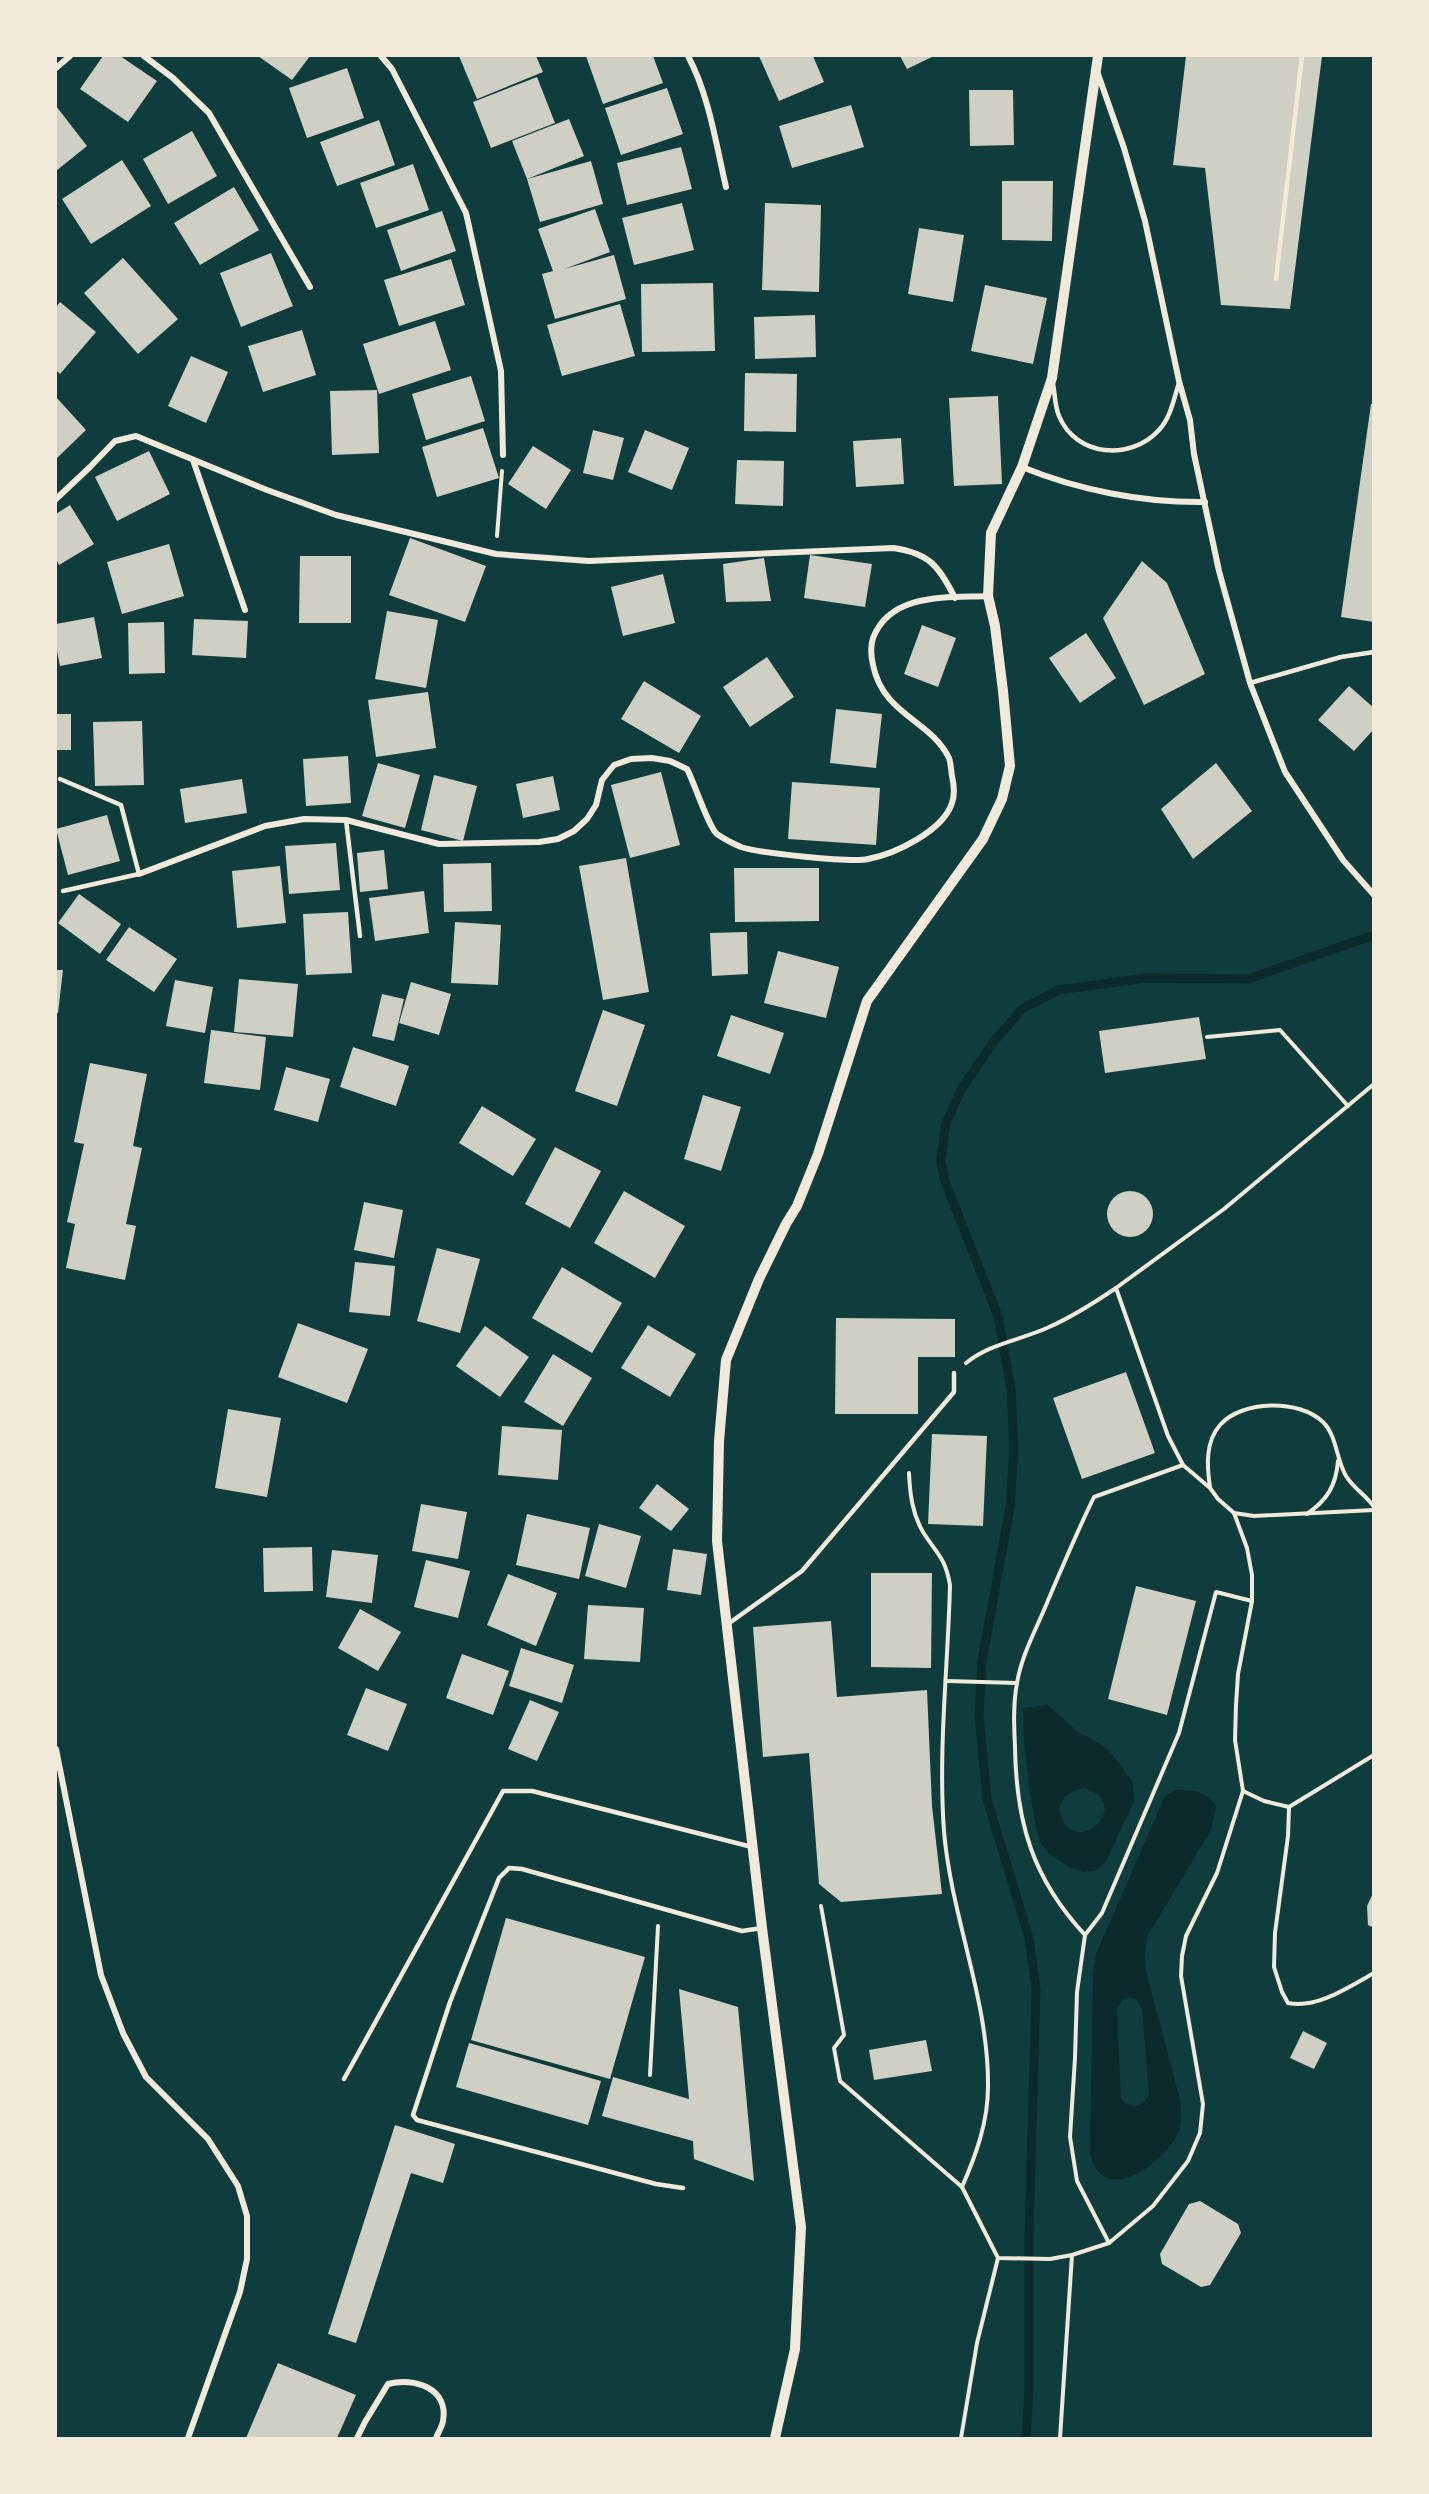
<svg xmlns="http://www.w3.org/2000/svg" width="1429" height="2494" viewBox="0 0 1429 2494" font-family="'DM Sans',sans-serif">
<rect width="100%" height="100%" fill="#0f3d3e"/>
<g fill="#0a2a2b" fill-rule="evenodd">
<path d="M1048,1705L1077,1731L1102,1745L1111,1753L1133,1782L1134,1802L1106,1861L1097,1870L1083,1872L1069,1867L1052,1856L1041,1844L1036,1828L1029,1787L1024,1741L1023,1708ZM1084,1788C1132,1801 1084,1855 1063,1821C1053,1804 1068,1790 1084,1788Z"/>
<path d="M1176,1790C1193,1790 1207,1791 1216,1806L1211,1830L1147,1937L1145,1955L1146,1971L1180,2100C1181,2111 1183,2122 1178,2133C1164,2164 1100,2210 1090,2151L1093,1974L1096,1954L1165,1796ZM1129,1997L1135,1998L1142,2009L1149,2094C1144,2108 1130,2111 1121,2098L1117,2011L1122,1999Z"/>
</g>
<g fill="none" stroke-linecap="round" stroke-linejoin="round">
<polyline stroke="#0a2a2b" stroke-width="9" points="1026,2438 1029,2391 1029,2234 1036,1989 1029,1938 987,1799 979,1714 982,1661 1010,1507 1014,1449 1011,1389 998,1316 944,1179 941,1159 946,1123 962,1088 991,1045 1022,1009 1058,990 1146,978 1248,979 1374,935"/>
</g>
<g fill="#cfcfc3">
<polygon points="103,56 120,56 157,81 128,122 80,89"/>
<polygon points="258,56 310,56 292,80"/>
<polygon points="459,56 536,56 543,72 477,99"/>
<polygon points="586,56 653,56 663,83 603,104"/>
<polygon points="759,56 813,56 824,82 779,101"/>
<polygon points="900,56 934,56 907,69"/>
<polygon points="1186,56 1322,56 1290,309 1221,305 1205,168 1173,165"/>
<polygon points="347,68 364,118 307,138 289,88"/>
<polygon points="537,77 555,123 491,148 473,102"/>
<polygon points="667,88 683,134 621,155 605,108"/>
<polygon points="969,90 1013,90 1014,145 970,146"/>
<polygon points="851,105 864,147 792,168 779,126"/>
<polygon points="56,106 87,146 56,171"/>
<polygon points="569,119 584,156 527,179 512,141"/>
<polygon points="379,120 395,165 337,186 320,142"/>
<polygon points="192,131 217,176 168,204 143,159"/>
<polygon points="681,147 692,189 627,205 617,163"/>
<polygon points="122,160 151,206 91,244 62,199"/>
<polygon points="591,161 603,204 540,222 527,179"/>
<polygon points="413,164 429,210 376,228 360,183"/>
<polygon points="1002,181 1053,181 1052,241 1002,240"/>
<polygon points="234,187 259,230 200,265 174,223"/>
<polygon points="682,203 694,250 634,265 622,218"/>
<polygon points="765,203 821,205 819,292 762,290"/>
<polygon points="595,209 610,252 564,269 614,255 626,299 555,319 542,274 553,271 538,229"/>
<polygon points="442,211 456,251 401,271 387,230"/>
<polygon points="919,228 964,235 953,302 908,294"/>
<polygon points="271,253 293,306 241,327 220,273"/>
<polygon points="123,258 178,319 138,354 84,293"/>
<polygon points="451,259 465,305 399,326 384,280"/>
<polygon points="713,283 715,351 642,352 641,284"/>
<polygon points="985,285 1047,298 1033,364 971,351"/>
<polygon points="60,302 96,332 60,374 56,370 56,307"/>
<polygon points="620,304 635,356 562,376 547,325"/>
<polygon points="815,315 816,357 755,359 754,317"/>
<polygon points="435,321 451,370 379,394 363,344"/>
<polygon points="302,330 316,375 263,392 248,346"/>
<polygon points="191,356 228,372 206,423 168,406"/>
<polygon points="745,373 797,374 796,432 744,431"/>
<polygon points="471,376 485,421 426,440 412,394"/>
<polygon points="377,390 379,453 332,455 330,391"/>
<polygon points="998,396 1002,484 954,486 949,398"/>
<polygon points="56,397 86,430 56,459"/>
<polygon points="1371,404 1374,404 1374,622 1341,617"/>
<polygon points="483,428 499,478 437,497 422,447"/>
<polygon points="593,430 624,438 613,480 583,473"/>
<polygon points="645,430 689,448 672,490 628,472"/>
<polygon points="901,438 904,484 856,487 853,441"/>
<polygon points="533,446 571,470 546,509 508,484"/>
<polygon points="149,451 170,494 117,521 95,477"/>
<polygon points="737,460 784,461 783,506 735,504"/>
<polygon points="70,505 94,544 59,565 56,559 56,514"/>
<polygon points="410,538 486,566 465,622 389,595"/>
<polygon points="169,544 184,596 122,614 107,562"/>
<polygon points="810,555 872,564 865,607 804,598"/>
<polygon points="300,556 351,556 351,623 299,623"/>
<polygon points="764,558 771,601 726,602 723,564"/>
<polygon points="1142,561 1167,583 1205,674 1144,705 1103,618"/>
<polygon points="663,574 675,623 623,636 611,587"/>
<polygon points="387,611 438,620 426,688 375,679"/>
<polygon points="94,617 102,658 60,666 56,646 56,624"/>
<polygon points="194,619 248,621 246,658 192,655"/>
<polygon points="164,622 165,673 129,674 128,623"/>
<polygon points="922,625 956,638 938,687 904,674"/>
<polygon points="1086,633 1116,678 1080,703 1049,658"/>
<polygon points="767,657 794,697 750,727 723,687"/>
<polygon points="644,681 701,716 679,753 621,719"/>
<polygon points="1349,686 1374,708 1374,729 1354,751 1318,720"/>
<polygon points="428,692 436,748 376,757 368,700"/>
<polygon points="836,709 882,714 876,768 830,763"/>
<rect x="56" y="714" width="15" height="36"/>
<polygon points="142,721 144,785 95,786 93,722"/>
<polygon points="348,756 351,803 306,806 303,759"/>
<polygon points="378,763 420,775 405,828 362,816"/>
<polygon points="1216,763 1252,811 1193,859 1161,809"/>
<polygon points="661,772 680,845 630,858 611,785"/>
<polygon points="434,775 477,786 463,841 421,830"/>
<polygon points="553,776 560,810 523,818 516,784"/>
<polygon points="242,779 247,813 185,823 180,789"/>
<polygon points="792,782 880,788 876,845 788,839"/>
<polygon points="107,815 120,861 68,875 56,829"/>
<polygon points="336,843 340,890 289,894 285,846"/>
<polygon points="384,850 388,889 360,892 357,853"/>
<polygon points="626,858 649,992 603,1000 579,866"/>
<polygon points="491,863 492,911 444,912 443,864"/>
<polygon points="280,866 286,923 237,928 232,871"/>
<polygon points="734,868 819,868 819,921 735,922"/>
<polygon points="424,891 429,933 375,941 369,898"/>
<polygon points="79,894 121,924 100,954 58,923"/>
<polygon points="348,912 352,973 306,975 303,914"/>
<polygon points="455,922 501,925 498,985 451,983"/>
<polygon points="129,927 177,959 154,992 106,960"/>
<polygon points="747,932 748,974 712,976 710,933"/>
<polygon points="778,951 839,967 826,1018 764,1003"/>
<polygon points="56,970 63,970 58,1013 56,1013"/>
<polygon points="239,979 298,984 293,1037 234,1032"/>
<polygon points="175,980 213,987 205,1033 166,1026"/>
<polygon points="411,982 451,994 439,1035 399,1023"/>
<polygon points="382,994 404,999 394,1041 372,1036"/>
<polygon points="603,1010 645,1025 617,1106 575,1091"/>
<polygon points="731,1015 784,1033 770,1074 717,1056"/>
<polygon points="1199,1017 1206,1059 1105,1073 1099,1031"/>
<polygon points="211,1030 266,1037 260,1090 204,1083"/>
<polygon points="353,1047 409,1066 396,1106 340,1087"/>
<polygon points="90,1063 147,1074 133,1146 142,1148 126,1224 136,1226 125,1280 66,1268 75,1224 67,1222 84,1144 74,1142"/>
<polygon points="286,1067 330,1079 318,1122 274,1110"/>
<polygon points="703,1095 741,1107 721,1171 684,1159"/>
<polygon points="482,1106 536,1139 513,1176 459,1143"/>
<polygon points="555,1147 601,1171 570,1228 525,1204"/>
<polygon points="624,1191 685,1226 655,1278 594,1243"/>
<circle cx="1130" cy="1214" r="23"/>
<polygon points="364,1202 403,1210 394,1258 354,1250"/>
<polygon points="437,1248 480,1259 460,1333 417,1321"/>
<polygon points="355,1262 395,1266 390,1316 349,1312"/>
<polygon points="562,1267 622,1303 592,1353 532,1318"/>
<polygon points="836,1318 955,1319 955,1357 918,1357 918,1414 835,1414"/>
<polygon points="298,1323 368,1349 347,1403 278,1377"/>
<polygon points="648,1325 696,1354 670,1397 621,1368"/>
<polygon points="485,1326 529,1357 500,1397 456,1366"/>
<polygon points="553,1354 592,1378 563,1426 524,1402"/>
<polygon points="1126,1372 1155,1453 1082,1479 1053,1398"/>
<polygon points="228,1409 281,1418 267,1497 215,1488"/>
<polygon points="502,1426 562,1430 558,1480 498,1475"/>
<polygon points="932,1434 987,1436 983,1526 928,1524"/>
<polygon points="657,1484 689,1509 671,1531 639,1508"/>
<polygon points="421,1504 467,1512 458,1559 412,1551"/>
<polygon points="527,1514 590,1528 579,1579 516,1565"/>
<polygon points="599,1524 641,1536 626,1588 585,1576"/>
<polygon points="312,1547 313,1591 264,1592 263,1548"/>
<polygon points="673,1549 707,1554 701,1595 667,1590"/>
<polygon points="332,1550 378,1555 372,1603 326,1597"/>
<polygon points="426,1560 470,1571 458,1618 414,1607"/>
<polygon points="871,1573 932,1573 931,1668 871,1667"/>
<polygon points="508,1574 557,1593 536,1646 487,1625"/>
<polygon points="1136,1586 1196,1601 1167,1715 1108,1699"/>
<polygon points="588,1605 644,1608 640,1662 584,1659"/>
<polygon points="360,1609 401,1632 378,1671 338,1648"/>
<polygon points="831,1621 837,1697 927,1690 932,1806 942,1894 841,1902 819,1884 809,1753 763,1757 753,1627"/>
<polygon points="521,1648 574,1665 562,1703 509,1686"/>
<polygon points="462,1654 509,1671 493,1715 446,1698"/>
<polygon points="366,1688 407,1704 388,1751 347,1735"/>
<polygon points="530,1700 559,1712 537,1761 508,1749"/>
<polygon points="1374,1891 1374,1928 1368,1925 1367,1906"/>
<polygon points="506,1918 645,1957 610,2079 471,2040"/>
<polygon points="679,1989 738,2007 754,2181 694,2159 693,2141 602,2116 613,2077 689,2099"/>
<polygon points="1303,2031 1327,2043 1314,2069 1290,2058"/>
<polygon points="926,2040 932,2071 874,2080 869,2050"/>
<polygon points="469,2043 601,2081 588,2125 456,2087"/>
<polygon points="395,2125 455,2144 443,2183 411,2173 356,2343 328,2334"/>
<polygon points="1200,2201 1238,2224 1241,2233 1210,2285 1201,2287 1162,2264 1160,2254 1189,2204"/>
<polygon points="278,2363 356,2395 337,2438 246,2438"/>
</g>
<g fill="none" stroke-linecap="round" stroke-linejoin="round">
<g stroke="#f1e9da" stroke-width="4">
<polyline points="497,536 502,471"/>
<polyline points="1207,1037 1280,1030 1348,1106"/>
<polyline points="1374,1084 1224,1209 1116,1288 1168,1436 1183,1465 1210,1488 1218,1499 1234,1513 1254,1516 1374,1510"/>
<path d="M966,1363C989,1344 1020,1340 1047,1328C1072,1317 1094,1303 1116,1288"/>
<path d="M909,1473C910,1494 912,1513 923,1532C937,1554 945,1557 950,1585C948,1667 938,1749 944,1831C951,1917 989,2000 988,2087C988,2122 976,2155 962,2187L998,2258L1050,2259L1072,2255"/>
<path d="M1210,1487C1207,1467 1205,1442 1220,1425C1242,1400 1299,1399 1323,1422C1337,1436 1336,1459 1346,1476C1354,1489 1366,1495 1374,1507"/>
<path d="M1307,1514C1327,1500 1336,1486 1338,1461"/>
<polyline points="947,1681 1017,1683"/>
<path d="M1374,1755L1289,1807L1288,1836L1275,1933L1274,1967L1282,1992L1288,2003C1317,2009 1349,1987 1374,1973"/>
<polyline points="1243,1791 1264,1801 1289,1807"/>
<polyline points="821,1906 844,2035 834,2048 840,2081 962,2187"/>
<path d="M1085,1935C1033,1879 1016,1823 1015,1747C1014,1726 1013,1704 1017,1683C1021,1658 1034,1633 1044,1610C1060,1572 1076,1534 1094,1497L1183,1465"/>
<polyline points="650,2075 658,1926"/>
<polyline points="1109,2243 1077,2181 1070,2137 1075,2058 1077,1992 1085,1935 1102,1913 1179,1733 1216,1592 1252,1601"/>
<polyline points="961,2438 977,2343 998,2258"/>
<polyline points="1060,2438 1072,2255 1109,2243 1153,2206 1188,2161 1200,2133 1203,2104 1181,1976 1182,1956 1186,1936 1217,1873 1243,1791 1235,1740 1236,1705 1238,1674 1252,1601 1252,1575 1247,1548 1234,1513"/>
</g>
<g stroke="#f1e9da" stroke-width="4.5">
<polyline points="1276,279 1302,56"/>
<path d="M1053,384C1055,394 1055,407 1059,416C1076,457 1131,461 1159,430C1171,417 1174,398 1179,383"/>
<polyline points="1250,683 1341,657 1374,652"/>
<polyline points="60,779 121,805 139,874 63,891"/>
<polyline points="346,820 360,936"/>
<polyline points="728,1624 802,1571 954,1392 954,1373"/>
<polyline points="344,2079 503,1791 532,1791 752,1847"/>
<polyline points="683,2188 656,2184 417,2120 413,2115 415,2109 450,2002 499,1878 509,1868 522,1869 742,1931 762,1928"/>
</g>
<g stroke="#f1e9da" stroke-width="6">
<polyline points="144,56 173,78 209,113 310,287"/>
<polyline points="381,56 392,69 466,213 501,371 503,455"/>
<path d="M688,56C709,95 716,144 726,187"/>
<polyline points="56,68 70,56"/>
<polyline points="1098,74 1124,148 1145,221 1179,381 1190,420 1194,454 1219,571 1250,683 1285,772 1343,860 1374,895"/>
<polyline points="193,460 245,610"/>
<path d="M1022,467C1078,490 1143,503 1205,502"/>
<path d="M56,499L90,467L115,441L136,436L267,490L336,515L496,554L589,561L893,548C929,553 939,566 955,598"/>
<path d="M139,874L265,826L304,819L346,820L439,844L539,842L558,839L574,831L587,819L596,805L602,780L614,765L631,759L652,758L670,761L687,769C694,782 709,828 717,834C724,839 734,844 741,847C758,853 852,863 868,859C895,854 943,831 952,803C955,795 954,785 952,776C951,771 951,763 949,758C931,720 883,715 873,665C871,656 870,647 873,638C891,592 948,598 988,596"/>
<polyline points="56,1749 101,1975 123,2033 146,2077 208,2139 238,2186 247,2216 247,2259 240,2292 188,2438"/>
<path d="M357,2438L365,2422L388,2384C414,2377 449,2388 443,2421C442,2427 438,2433 436,2438"/>
</g>
<polyline stroke="#f1e9da" stroke-width="10" points="775,2438 795,2349 801,2227 762,1928 717,1541 719,1441 726,1360 759,1279 786,1224 797,1206 818,1154 867,1001 983,839 1002,799 1010,766 1003,691 995,626 988,596 991,533 1022,467 1052,378 1098,56"/>
</g>
<rect width="1429" height="2494" fill="none" stroke="#f1e9da" stroke-width="114"/>
</svg>
